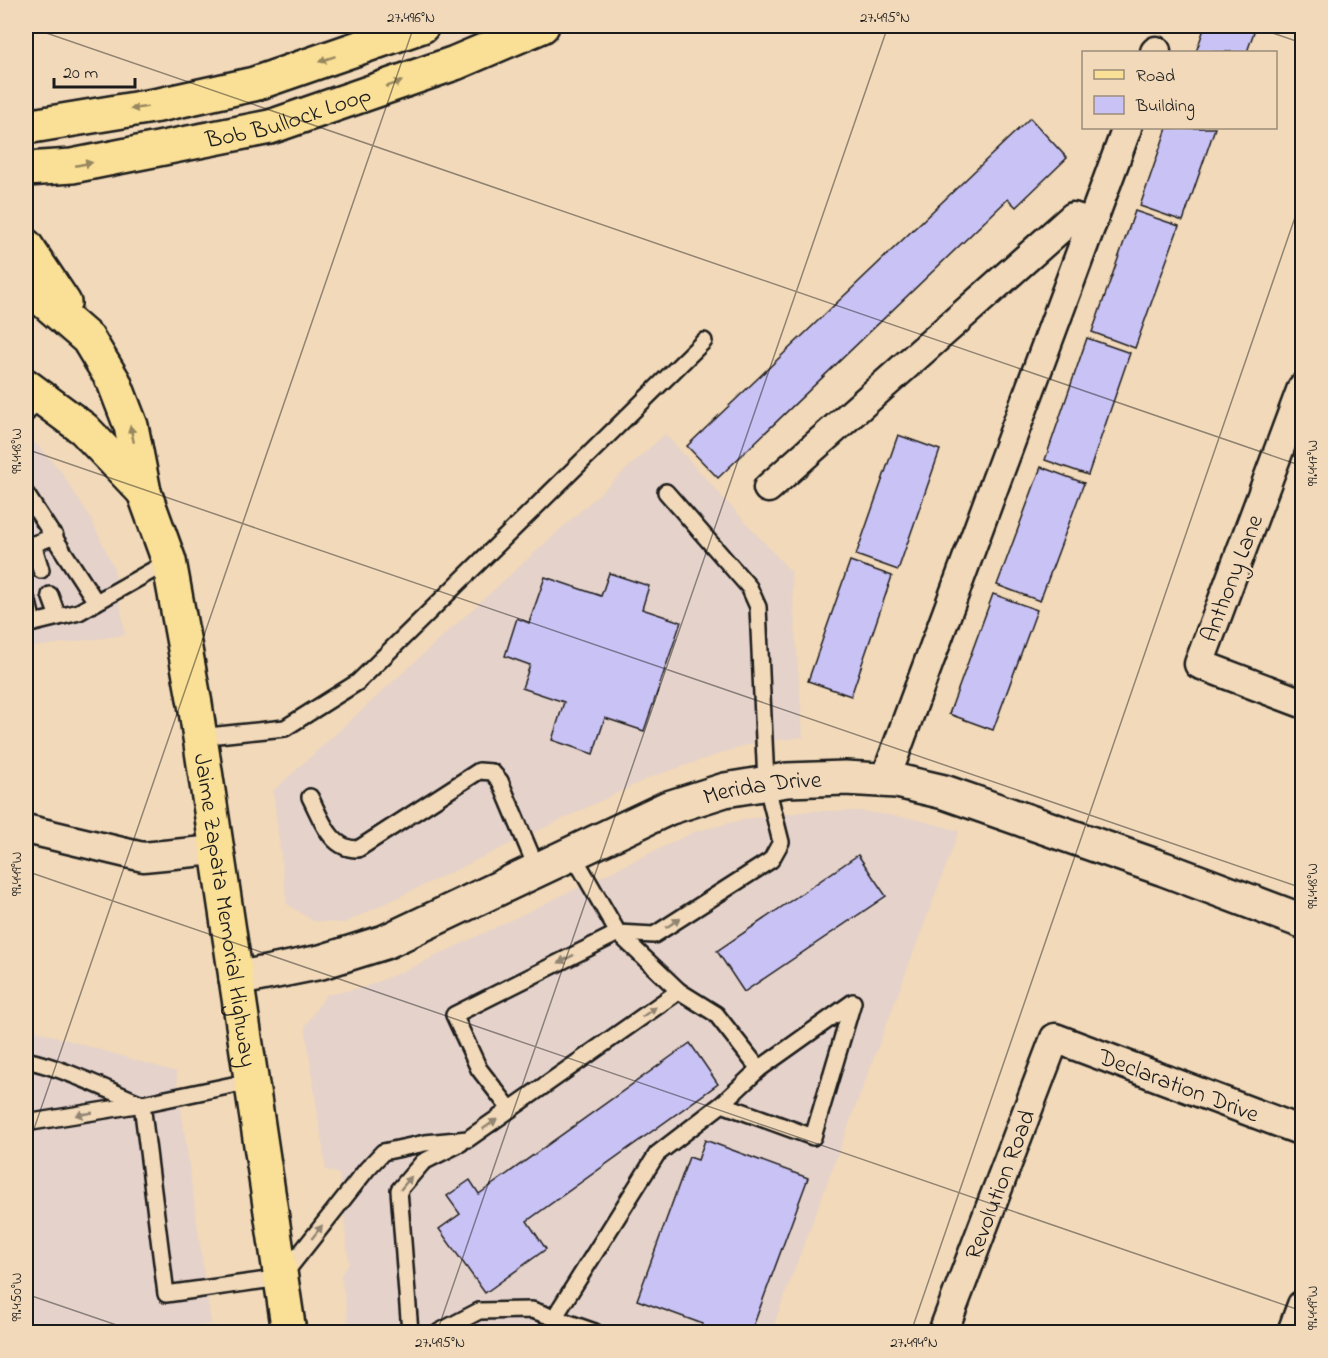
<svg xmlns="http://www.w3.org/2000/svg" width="1328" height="1358" viewBox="0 0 1328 1358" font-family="'Indie Flower',sans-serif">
<rect width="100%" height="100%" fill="#f1d9b9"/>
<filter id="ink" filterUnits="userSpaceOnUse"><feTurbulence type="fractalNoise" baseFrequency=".0167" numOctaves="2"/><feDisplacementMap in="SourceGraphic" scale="12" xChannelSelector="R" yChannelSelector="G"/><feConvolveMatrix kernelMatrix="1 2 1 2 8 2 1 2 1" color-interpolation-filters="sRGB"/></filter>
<g filter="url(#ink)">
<g fill="#e5d2cb">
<polygon points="26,433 60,470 90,517 114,568 125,635 26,648"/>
<polygon points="665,434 791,572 803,737 749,744 651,777 344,923 313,921 287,904 273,791"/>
<polygon points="811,811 860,811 915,819 959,831 771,1332 350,1332 341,1275 349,1263 339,1174 326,1170 305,1026 326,995 365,987 411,968 694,832 746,819"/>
<polygon points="26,1028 176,1072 211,1324 149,1332 26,1332"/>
</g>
<g fill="#c9c2f4" stroke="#1c1c1c" stroke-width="1.5">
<polygon points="1205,26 1256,26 1247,52 1196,52"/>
<polygon points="1030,118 1067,158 1016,207 1008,199 718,478 687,446"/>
<polygon points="1167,128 1215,128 1183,221 1140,206"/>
<polygon points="1135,211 1179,226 1135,348 1092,332"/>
<polygon points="1087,338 1130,353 1088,475 1045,460"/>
<polygon points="898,435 940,450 898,570 856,555"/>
<polygon points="1041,467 1084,483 1040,601 997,585"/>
<polygon points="850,561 892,576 851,696 808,681"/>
<polygon points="609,573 649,586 642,609 681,622 644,731 605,718 593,754 552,740 564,702 522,688 530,665 505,656 517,618 529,623 545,577 601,596"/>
<polygon points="993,594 1037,610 993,730 949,714"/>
<polygon points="858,855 886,896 744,992 717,951"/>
<polygon points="690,1043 718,1084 527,1221 546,1249 485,1293 439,1229 460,1214 447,1196 470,1180 479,1194"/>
<polygon points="705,1140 808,1178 751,1332 700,1332 703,1324 637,1300 689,1157 698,1160"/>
</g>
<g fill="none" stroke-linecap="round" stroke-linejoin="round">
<defs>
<g id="service">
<polyline points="26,414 32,406"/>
<polyline points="26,494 96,602"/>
<polyline points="33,544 41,570"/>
<polyline points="26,547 55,536"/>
<polyline points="50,595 58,617"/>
<polyline points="28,602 33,623"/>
<polyline points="26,625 79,612 169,561"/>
<polyline points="199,737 285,728 358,682 704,341"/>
<path d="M310,797C321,818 330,850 358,849L479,771L492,772L500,781L537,869"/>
<polyline points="679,991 716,1014 759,1069"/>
<path d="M26,1060C66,1069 103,1088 142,1104"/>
<polyline points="252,1081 142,1104 166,1294 281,1278 367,1169 383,1152 425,1143 468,1139 679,991 618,933 572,853"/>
<polyline points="510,1109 479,1069 454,1015 618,933 654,935 771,860 781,842 766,783 758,607 749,587 666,492"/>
<polyline points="26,1123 142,1104"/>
<polyline points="554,1318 657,1154 722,1104 759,1069 853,1002 813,1137 722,1104"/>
<polyline points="410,1332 399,1190 423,1162 461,1143"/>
<polyline points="439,1332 479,1311 532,1310 595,1332"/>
</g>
<g id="minor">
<polyline points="1155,52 1156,51"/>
<polyline points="1302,388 1199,664 1302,703"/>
<polyline points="768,488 1073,217 1092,223"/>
<polyline points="885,780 1127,128"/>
<polyline points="26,829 143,857 215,850"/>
<path id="s1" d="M943,1332L1055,1038L1302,1131"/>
<polyline points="1292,1332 1302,1305"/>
</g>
<g id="tertiary">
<path id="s2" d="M236,979L321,962L385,942L668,808L725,790L787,780L845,778L897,781L944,792L1164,869L1302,921"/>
</g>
<g id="primary">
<polyline points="26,246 64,303"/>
<path id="s3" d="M26,285L88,339L114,382L131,426L144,492L169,561L195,704L289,1332"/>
<polyline points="26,386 84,429 144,492"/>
</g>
<g id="motorway">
<polyline points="26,127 159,105 254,84 422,26"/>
<path id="s4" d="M26,169L72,166L270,127L455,63L542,26"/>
</g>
</defs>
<use href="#service" stroke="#1c1c1c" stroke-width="20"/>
<use href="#minor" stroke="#1c1c1c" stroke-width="33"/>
<use href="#tertiary" stroke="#1c1c1c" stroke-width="38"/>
<use href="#primary" stroke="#1c1c1c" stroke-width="38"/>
<use href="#motorway" stroke="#1c1c1c" stroke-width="38"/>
<use href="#service" stroke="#f1d9b9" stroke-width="15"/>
<use href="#minor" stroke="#f1d9b9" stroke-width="28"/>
<use href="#tertiary" stroke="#f1d9b9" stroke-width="33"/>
<use href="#primary" stroke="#fadf96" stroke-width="33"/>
<use href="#motorway" stroke="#fadf96" stroke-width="33"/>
</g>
<defs><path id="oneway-solid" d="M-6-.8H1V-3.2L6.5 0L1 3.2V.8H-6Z" transform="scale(1.5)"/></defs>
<g fill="#96875f">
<use href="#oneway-solid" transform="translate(327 59) rotate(161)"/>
<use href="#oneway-solid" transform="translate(394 84) rotate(-19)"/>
<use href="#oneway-solid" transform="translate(139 108) rotate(171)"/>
<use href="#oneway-solid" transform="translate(84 164) rotate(-11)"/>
<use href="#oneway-solid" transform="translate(132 434) rotate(-102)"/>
</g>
<g fill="#918472">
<use href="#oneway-solid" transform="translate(673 923) rotate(-33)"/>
<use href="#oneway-solid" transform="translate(566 959) rotate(153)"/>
<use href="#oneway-solid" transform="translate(649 1012) rotate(-35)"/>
<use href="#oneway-solid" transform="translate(84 1114) rotate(171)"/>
<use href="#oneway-solid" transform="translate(490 1124) rotate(-35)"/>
<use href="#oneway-solid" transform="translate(406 1183) rotate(-50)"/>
<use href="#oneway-solid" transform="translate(317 1232) rotate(-52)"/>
</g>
</g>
<path fill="none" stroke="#1c1c1c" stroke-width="1.5" stroke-opacity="0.45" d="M26,26L1302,466M1252,26L1302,43M26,449L1302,888M26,871L1302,1311M26,1152L414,26M26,1294L137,1332M437,1332L888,26M911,1332L1302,197"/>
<g text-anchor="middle" stroke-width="4.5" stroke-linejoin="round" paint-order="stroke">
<g font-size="24" fill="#1c1c1c" stroke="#f1d9b9">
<text dy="8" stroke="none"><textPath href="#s4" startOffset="268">Bob Bullock Loop</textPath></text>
<text transform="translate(1231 578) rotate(-69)" y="8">Anthony Lane</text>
<text dy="8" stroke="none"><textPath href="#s2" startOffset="564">Merida Drive</textPath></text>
<text dy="8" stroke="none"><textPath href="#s3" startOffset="674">Jaime Zapata Memorial Highway</textPath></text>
<text dy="8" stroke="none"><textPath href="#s1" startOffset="447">Declaration Drive</textPath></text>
<text dy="8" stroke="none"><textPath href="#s1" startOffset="158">Revolution Road</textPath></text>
</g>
</g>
<rect width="1328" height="1358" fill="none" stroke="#f1d9b9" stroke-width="66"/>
<rect x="1082" y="51" width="195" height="78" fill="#f1d9b9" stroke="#9c8d7a" stroke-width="1.5"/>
<rect x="1094" y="70" width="30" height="9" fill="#fadf96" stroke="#9c8d7a" stroke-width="1.5"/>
<text x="1136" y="81" font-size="18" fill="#1c1c1c">Road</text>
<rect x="1094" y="96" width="30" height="18" fill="#c9c2f4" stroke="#9c8d7a" stroke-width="1.5"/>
<text x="1136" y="111" font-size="18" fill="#1c1c1c">Building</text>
<path d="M54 78v9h81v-9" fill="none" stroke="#1c1c1c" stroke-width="3"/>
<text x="63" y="78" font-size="18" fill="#1c1c1c" stroke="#f1d9b9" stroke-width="4.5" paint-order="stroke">20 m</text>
<rect x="33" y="33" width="1262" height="1292" fill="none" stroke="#1c1c1c" stroke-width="2"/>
<g font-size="15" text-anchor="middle" fill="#1c1c1c">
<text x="411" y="22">27.496°N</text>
<text x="885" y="22">27.495°N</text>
<text transform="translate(16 451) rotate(-90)" y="5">99.448°W</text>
<text transform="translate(1312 463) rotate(-90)" y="5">99.447°W</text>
<text transform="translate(16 874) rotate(-90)" y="5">99.449°W</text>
<text transform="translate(1312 886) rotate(-90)" y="5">99.448°W</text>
<text transform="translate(16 1297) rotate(-90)" y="5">99.450°W</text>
<text transform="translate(1312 1308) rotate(-90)" y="5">99.449°W</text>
<text x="440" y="1347">27.495°N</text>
<text x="914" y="1347">27.494°N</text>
</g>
</svg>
